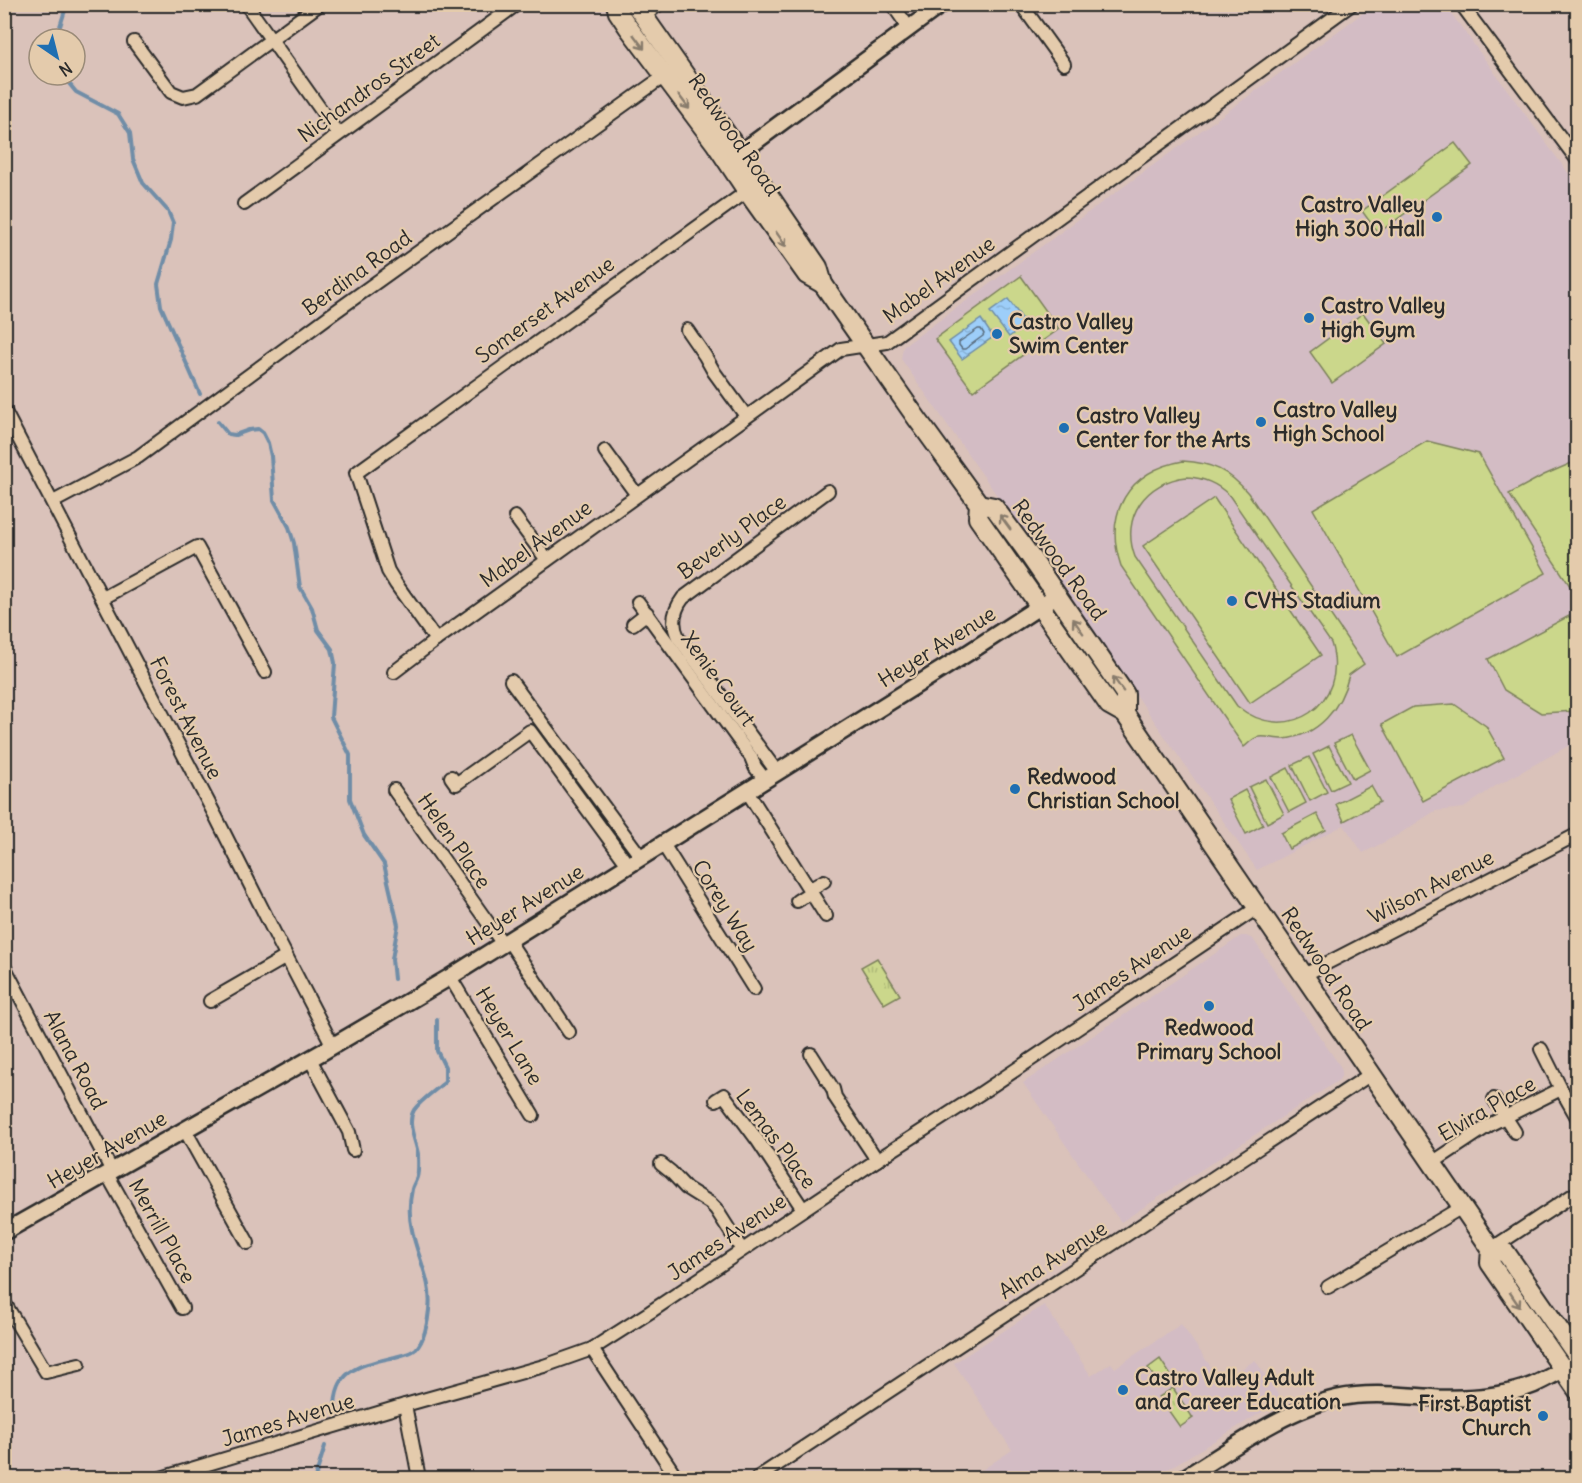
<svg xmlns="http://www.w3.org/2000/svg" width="1582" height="1483" viewBox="0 0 1582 1483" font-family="Delius,sans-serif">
<defs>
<pattern id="grass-tufts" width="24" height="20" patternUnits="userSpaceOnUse" patternTransform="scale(1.5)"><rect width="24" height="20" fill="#cbd78b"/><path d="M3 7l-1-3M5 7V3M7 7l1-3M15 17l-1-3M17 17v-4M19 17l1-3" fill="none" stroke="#aeb978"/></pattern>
<pattern id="water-ripples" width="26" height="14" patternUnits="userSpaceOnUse" patternTransform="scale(1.5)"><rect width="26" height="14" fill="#9dcef9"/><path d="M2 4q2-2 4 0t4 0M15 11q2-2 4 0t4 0" fill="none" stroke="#87b1d6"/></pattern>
</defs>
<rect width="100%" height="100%" fill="#dac2ba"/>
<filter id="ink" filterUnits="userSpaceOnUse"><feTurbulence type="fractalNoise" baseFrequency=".0167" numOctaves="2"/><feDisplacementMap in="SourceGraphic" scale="12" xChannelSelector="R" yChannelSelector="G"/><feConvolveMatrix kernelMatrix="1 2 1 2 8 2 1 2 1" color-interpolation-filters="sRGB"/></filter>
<g filter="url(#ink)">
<g fill="#d3bcc4">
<polygon points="1374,5 1445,5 1577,185 1577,741 1494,787 1464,808 1435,811 1396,836 1363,853 1344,825 1257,870 1077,609 901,359 903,347 911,341"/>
<polygon points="1241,936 1246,936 1253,939 1340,1066 1342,1071 1341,1076 1339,1080 1121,1222 1099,1193 1023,1083"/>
<polygon points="1044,1305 1091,1376 1111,1363 1115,1368 1181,1324 1220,1380 1231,1376 1255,1360 1282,1400 1153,1478 970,1478 1012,1450 954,1363"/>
</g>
<g fill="url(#grass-tufts)" stroke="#7b815b" stroke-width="1.5">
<polygon points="877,958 900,995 884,1004 861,967"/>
<polygon points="1160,1359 1172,1377 1160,1386 1148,1368"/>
<polygon points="1173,1388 1193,1418 1180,1427 1159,1397"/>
</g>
<g fill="#cbd78b" stroke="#7b815b" stroke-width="1.5" fill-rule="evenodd">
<polygon points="1455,143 1472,165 1378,233 1362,211"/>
<polygon points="1021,276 1059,329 973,391 935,339"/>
<polygon points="1363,313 1386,344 1332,383 1310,352"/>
<polygon points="1427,441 1479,454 1546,573 1397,657 1313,509"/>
<path d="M1183,461C1212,463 1228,470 1248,493L1364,664L1349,675C1341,708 1319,736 1283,739C1275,739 1267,736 1259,737C1254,737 1248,744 1244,747L1121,566C1103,513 1128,471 1183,461ZM1187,477C1204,478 1216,483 1229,495L1331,643C1350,704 1287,747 1237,706L1135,557C1120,517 1146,481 1187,477Z"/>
<polygon points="1574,462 1578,462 1578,589 1574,592 1509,494 1544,475"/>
<polygon points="1214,498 1321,655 1250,703 1143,546"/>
<polygon points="1569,616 1577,632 1577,711 1541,713 1504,690 1488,659"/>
<polygon points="1454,704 1486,726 1504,758 1423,801 1382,724 1413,707"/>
<polygon points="1351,735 1370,770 1353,779 1334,743"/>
<polygon points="1329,746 1348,782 1331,790 1313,754"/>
<polygon points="1309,757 1327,792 1310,801 1292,765"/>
<polygon points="1288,768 1306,803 1289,812 1271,777"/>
<polygon points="1266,779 1284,814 1267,823 1249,787"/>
<polygon points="1371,786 1380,802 1344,821 1336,804"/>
<polygon points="1245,790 1263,825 1246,834 1228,799"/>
<polygon points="1317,814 1326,830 1289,849 1281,833"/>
</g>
<g fill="url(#water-ripples)" stroke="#6f8da7" stroke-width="1.5">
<polygon points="1008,299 1026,324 1009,337 990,312"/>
<polygon points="981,319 993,337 962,359 949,342"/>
</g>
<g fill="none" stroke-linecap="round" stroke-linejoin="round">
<polygon stroke="#596c7d" stroke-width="1.5" points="978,329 981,329 984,334 983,336 965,349 962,349 959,345 959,342"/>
<g stroke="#6f8da7" stroke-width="4">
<polyline points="56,39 67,4"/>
<polyline points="62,75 76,92 118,114 130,133 133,159 143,183 168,211 173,223 171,240 158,284 161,306 200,394"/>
<polyline points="218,422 228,434 235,435 249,430 258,429 263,433 268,443 271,456 274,500 289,527 294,543 300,587 312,608 318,630 332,649 335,663 331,717 350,755 350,799 364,835 384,864 398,925 392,959 394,979"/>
<path d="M335,1411C334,1368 361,1365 395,1357C402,1355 410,1354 416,1349C424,1341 428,1322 429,1310C433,1282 417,1257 412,1230C409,1217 409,1203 412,1189C413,1185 416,1181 417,1177C419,1171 418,1161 418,1154C416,1141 406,1123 414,1110C421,1100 436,1090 445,1082V1067L437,1051V1020"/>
<polyline points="315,1478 325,1446"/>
</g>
<defs>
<g id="minor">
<polyline points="246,4 338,134"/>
<polyline points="892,4 909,28"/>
<polyline points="1021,4 1064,64"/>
<polyline points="1461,4 1578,161"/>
<polyline points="644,16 659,4"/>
<polyline points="134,42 171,92 183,97 197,94 320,4"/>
<polyline points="244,204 517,4"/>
<polyline points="687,330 705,356 714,372 746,416"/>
<polyline points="4,410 216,817 279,942 333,1046"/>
<polyline points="605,451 637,495"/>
<polyline points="53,502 138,457 332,314 653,84 671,73"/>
<polyline points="515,517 547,560"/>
<polyline points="103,598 197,547 265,672"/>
<polyline points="638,602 751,757 755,767 765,780"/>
<polyline points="633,624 647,613"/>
<polyline points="436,640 396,584 388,571 356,473 753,187"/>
<polyline points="394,672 436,640 841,349 887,342 1352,4"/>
<polyline points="511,681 641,857"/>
<path d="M777,772L678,637C671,623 674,610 683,598L828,491"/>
<polyline points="451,777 456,784 530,731 628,865"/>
<polyline points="394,790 503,944"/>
<polyline points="747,791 826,916"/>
<polyline points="663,844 754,989"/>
<polyline points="809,890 824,881"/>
<polyline points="797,901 811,892"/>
<polyline points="508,940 569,1032"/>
<polyline points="4,966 112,1171"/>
<polyline points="1304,975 1578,834"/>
<polyline points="450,977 533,1115"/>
<polyline points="210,1001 286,957"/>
<polyline points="811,1054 833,1089 835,1097 877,1160"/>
<polyline points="310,1059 349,1132 353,1150"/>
<polyline points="1561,1089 1578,1119"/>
<polyline points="1494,1099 1515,1132"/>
<polyline points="716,1100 724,1095 758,1141 803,1209"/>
<polyline points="185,1130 248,1243"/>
<polyline points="1432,1163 1491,1124 1561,1089 1541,1049"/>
<polyline points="661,1164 671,1172 686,1188 710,1203 716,1209 742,1250"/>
<polyline points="107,1174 182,1308"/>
<polyline points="1491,1249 1573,1195"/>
<polyline points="1328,1287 1462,1207"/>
<polyline points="4,1302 46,1372 79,1364"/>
<polyline points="592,1349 677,1478"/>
<polyline points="405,1405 419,1478"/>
<polyline points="161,1478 405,1405 544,1366 592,1349 650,1312 877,1160 981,1093 1257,908"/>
<polyline points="757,1478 1371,1074"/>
</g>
<g id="tertiary">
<polyline points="732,159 942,4"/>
<polyline points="4,1232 324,1051 450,977 971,651 1057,595"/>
<path d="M1184,1478C1230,1450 1285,1409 1338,1398C1371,1391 1405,1396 1438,1398C1470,1399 1503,1397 1533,1385C1547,1379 1560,1371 1574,1364"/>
</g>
<g id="secondary">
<polyline points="616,4 618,12 628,27 715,143 747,191 807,275 823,284"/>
<polyline points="635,4 740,153 818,267 823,284 850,323 918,420 979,504 978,518 1109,705 1125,714 1491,1249 1490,1263 1578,1391"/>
<polyline points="979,504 994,507 1025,549 1125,694 1125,714"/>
<polyline points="1491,1249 1506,1253 1578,1357"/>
</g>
</defs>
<use href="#minor" stroke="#2b2b2b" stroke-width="16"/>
<use href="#tertiary" stroke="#2b2b2b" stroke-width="20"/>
<use href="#secondary" stroke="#2b2b2b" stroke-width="22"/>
<use href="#minor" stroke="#e4cbac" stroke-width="12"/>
<use href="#tertiary" stroke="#e4cbac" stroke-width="15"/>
<use href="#secondary" stroke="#e4cbac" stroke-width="18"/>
</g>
<defs><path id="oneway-shaft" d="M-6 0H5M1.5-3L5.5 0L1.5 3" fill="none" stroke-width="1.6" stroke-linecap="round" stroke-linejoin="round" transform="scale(1.5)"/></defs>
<g stroke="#887b6c">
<use href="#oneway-shaft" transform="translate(639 42) rotate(53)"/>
<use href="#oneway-shaft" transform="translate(684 102) rotate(53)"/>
<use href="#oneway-shaft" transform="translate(781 239) rotate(55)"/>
<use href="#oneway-shaft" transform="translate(1005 522) rotate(-126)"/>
<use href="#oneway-shaft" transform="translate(1078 626) rotate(-125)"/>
<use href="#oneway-shaft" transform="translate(1118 684) rotate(-125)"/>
<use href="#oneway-shaft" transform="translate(1515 1300) rotate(56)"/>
</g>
</g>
<g fill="#1f6fb2" stroke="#e4cbac" stroke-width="2">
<circle cx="1437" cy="217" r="6"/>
<circle cx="1309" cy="318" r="6"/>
<circle cx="997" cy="334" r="6"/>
<circle cx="1261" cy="422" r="6"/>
<circle cx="1064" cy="428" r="6"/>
<circle cx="1232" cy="601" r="6"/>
<circle cx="1015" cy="789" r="6"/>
<circle cx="1209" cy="1006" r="6"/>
<circle cx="1123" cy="1390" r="6"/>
<circle cx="1543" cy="1416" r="6"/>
</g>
<g text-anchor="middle" stroke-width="4.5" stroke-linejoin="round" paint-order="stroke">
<g font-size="21" fill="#2b2b2b" stroke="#e4cbac">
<text transform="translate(369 88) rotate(-36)" y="7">Nichandros Street</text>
<text transform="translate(734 135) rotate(55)" y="7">Redwood Road</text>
<text transform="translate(357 273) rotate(-36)" y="7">Berdina Road</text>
<text transform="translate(939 280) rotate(-36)" y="7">Mabel Avenue</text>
<text transform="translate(545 310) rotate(-36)" y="7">Somerset Avenue</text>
<text transform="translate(732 537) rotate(-36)" y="7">Beverly Place</text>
<text transform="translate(536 544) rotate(-36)" y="7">Mabel Avenue</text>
<text transform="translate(1059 560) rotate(54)" y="7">Redwood Road</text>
<text transform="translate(937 647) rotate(-32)" y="7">Heyer Avenue</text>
<text transform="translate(718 679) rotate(54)" y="7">Xenie Court</text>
<text transform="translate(186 718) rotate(63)" y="7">Forest Avenue</text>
<text transform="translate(454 841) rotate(55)" y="7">Helen Place</text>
<text transform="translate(1431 887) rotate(-27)" y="7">Wilson Avenue</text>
<text transform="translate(525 905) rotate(-32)" y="7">Heyer Avenue</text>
<text transform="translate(725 906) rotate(58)" y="7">Corey Way</text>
<text transform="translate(1132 968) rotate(-34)" y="7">James Avenue</text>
<text transform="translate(1326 969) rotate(56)" y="7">Redwood Road</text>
<text transform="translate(509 1036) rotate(59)" y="7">Heyer Lane</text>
<text transform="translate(75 1060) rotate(62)" y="7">Alana Road</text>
<text transform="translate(1487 1109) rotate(-30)" y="7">Elvira Place</text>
<text transform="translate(776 1139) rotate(53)" y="7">Lemas Place</text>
<text transform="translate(107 1150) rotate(-30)" y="7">Heyer Avenue</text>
<text transform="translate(162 1231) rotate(61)" y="7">Merrill Place</text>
<text transform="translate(727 1237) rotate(-34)" y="7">James Avenue</text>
<text transform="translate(1053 1260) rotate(-33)" y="7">Alma Avenue</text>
<text transform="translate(288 1420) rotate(-17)" y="7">James Avenue</text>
</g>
<g font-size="21" font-weight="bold" fill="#2b2b2b" stroke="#e4cbac" text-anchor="start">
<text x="1425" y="212" text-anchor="end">Castro Valley<tspan x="1425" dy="24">High 300 Hall</tspan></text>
<text x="1321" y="313">Castro Valley<tspan x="1321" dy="24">High Gym</tspan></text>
<text x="1009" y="329">Castro Valley<tspan x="1009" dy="24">Swim Center</tspan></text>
<text x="1273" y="417">Castro Valley<tspan x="1273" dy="24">High School</tspan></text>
<text x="1076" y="423">Castro Valley<tspan x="1076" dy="24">Center for the Arts</tspan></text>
<text x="1244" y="608">CVHS Stadium</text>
<text x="1027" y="784">Redwood<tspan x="1027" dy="24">Christian School</tspan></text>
<text x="1209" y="1035" text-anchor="middle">Redwood<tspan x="1209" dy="24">Primary School</tspan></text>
<text x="1135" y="1385">Castro Valley Adult<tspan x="1135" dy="24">and Career Education</tspan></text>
<text x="1531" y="1411" text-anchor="end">First Baptist<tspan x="1531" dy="24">Church</tspan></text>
</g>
</g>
<rect width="1582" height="1483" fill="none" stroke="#e4cbac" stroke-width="24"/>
<rect x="12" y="12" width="1558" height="1459" fill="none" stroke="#2b2b2b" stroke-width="2" filter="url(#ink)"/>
<g transform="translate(57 57) rotate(145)"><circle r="28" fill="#e4cbac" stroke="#9a8b78" stroke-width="1.5"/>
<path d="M0-4.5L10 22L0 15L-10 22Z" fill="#1f6fb2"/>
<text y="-9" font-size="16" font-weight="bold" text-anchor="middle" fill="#2b2b2b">N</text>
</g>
</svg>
